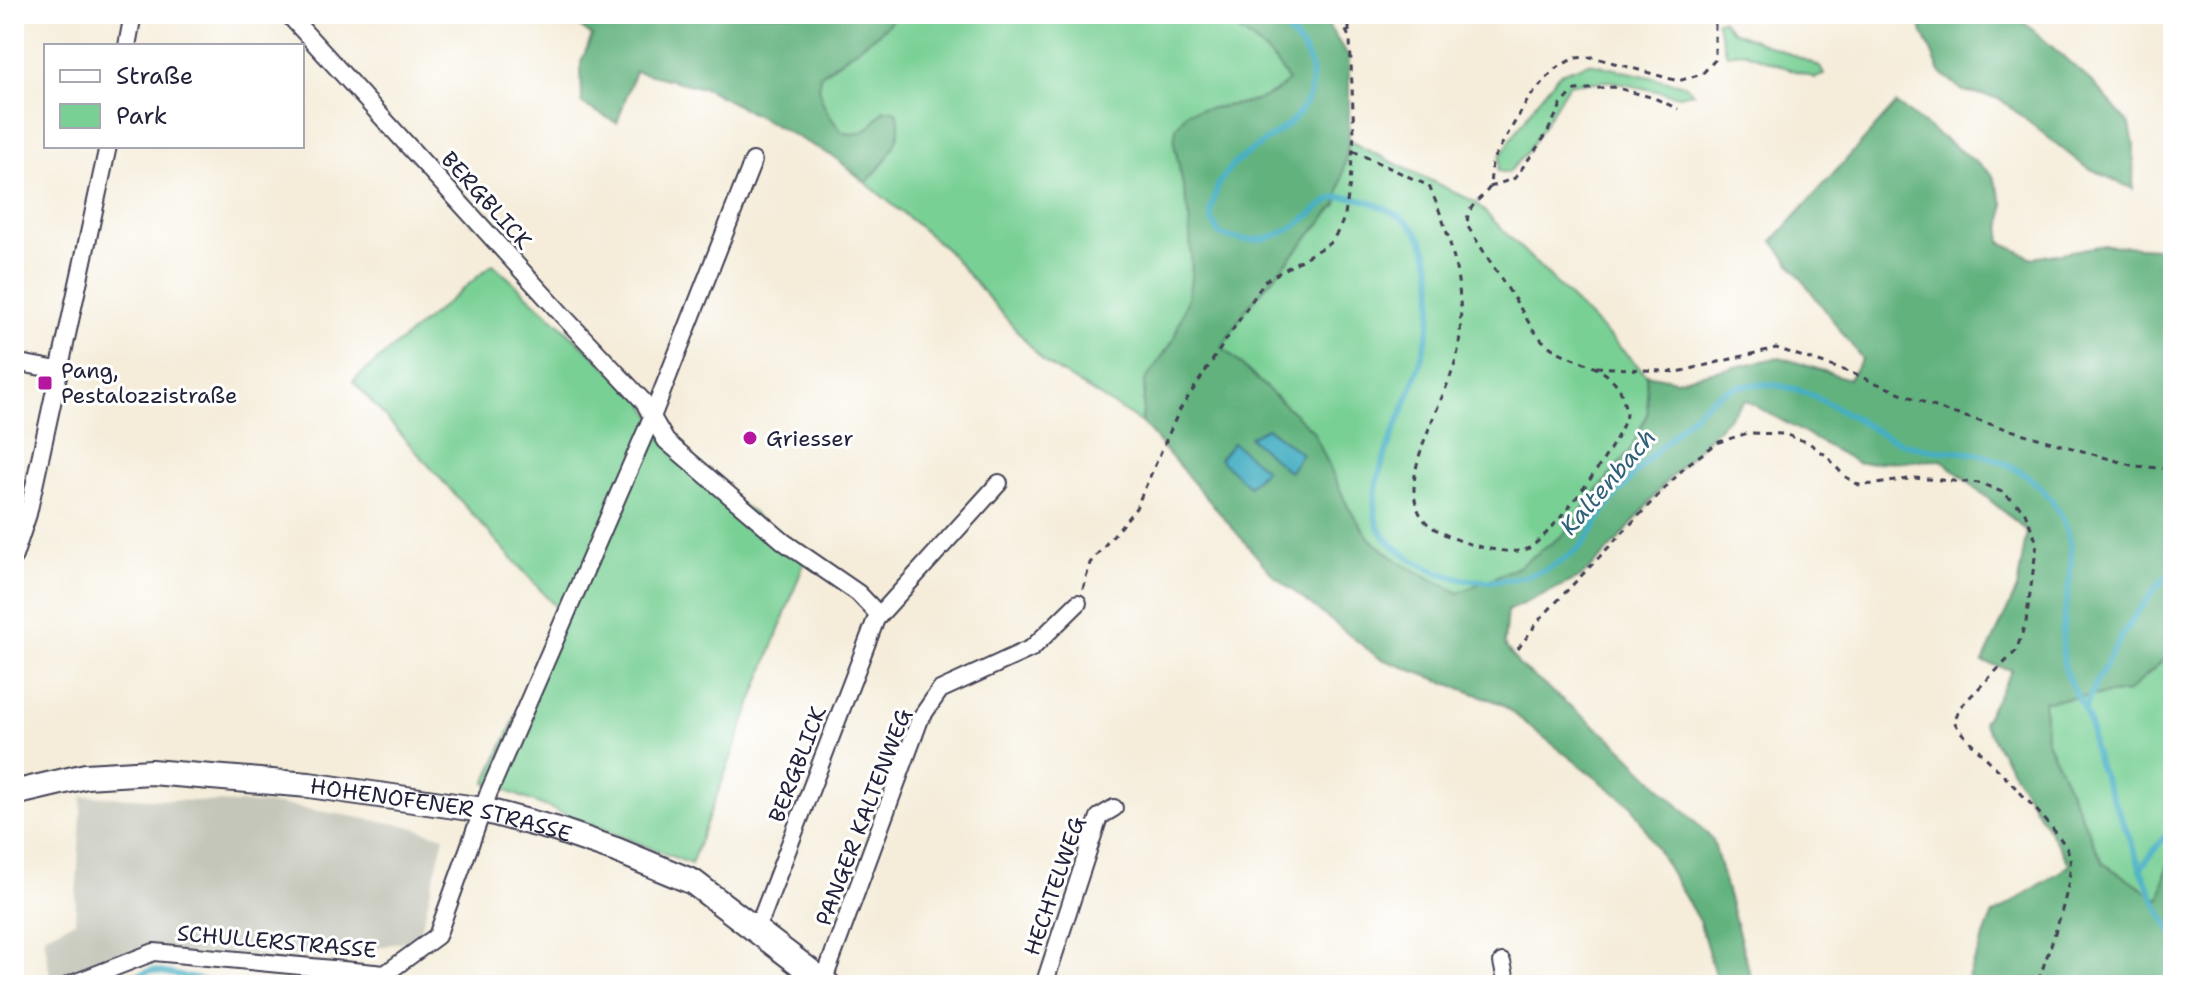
<svg xmlns="http://www.w3.org/2000/svg" width="2187" height="999" viewBox="0 0 2187 999" font-family="'Shantell Sans',sans-serif">
<rect width="100%" height="100%" fill="#fff"/>
<filter id="ink" filterUnits="userSpaceOnUse"><feTurbulence type="fractalNoise" baseFrequency=".0125" numOctaves="2"/><feDisplacementMap in="SourceGraphic" scale="16" xChannelSelector="R" yChannelSelector="G"/><feConvolveMatrix kernelMatrix="1 2 1 2 8 2 1 2 1" color-interpolation-filters="sRGB"/></filter>
<filter id="wash" filterUnits="userSpaceOnUse"><feTurbulence type="fractalNoise" baseFrequency=".006" numOctaves="4" result="noise"/><feDisplacementMap in="SourceGraphic" scale="32" xChannelSelector="R" yChannelSelector="G"/><feGaussianBlur stdDeviation="1.8" result="paint"/><feColorMatrix in="noise" values="0 0 0 0 0 0 0 0 0 0 0 0 0 0 0 0 0 1.4 0 .05"/><feComposite in="paint" operator="in"/></filter>
<g filter="url(#wash)">
<rect width="100%" height="100%" fill="#f5edda"/>
<polygon fill="#c4c6b9" points="82,796 284,805 408,826 444,837 419,937 342,957 159,953 51,983 44,936 75,921"/>
<g fill="#79d095" stroke="#4e7968" stroke-width="2">
<path d="M898,14H1213C1240,30 1274,52 1288,81C1265,107 1220,105 1187,112L1174,143L1189,213L1192,272L1188,298L1173,341L1145,381L1142,423L1044,362L946,249L866,183L887,159L883,111C872,126 862,139 842,132C828,115 816,99 820,76L880,32Z"/>
<polygon points="1722,20 1732,31 1810,62 1820,67 1824,75 1815,78 1743,52 1727,54 1716,21"/>
<polygon points="1589,63 1685,85 1693,93 1679,96 1610,81 1569,84 1528,151 1508,173 1498,171 1500,156 1537,101 1560,73"/>
<polygon points="1349,141 1475,202 1646,374 1648,412 1633,446 1563,535 1518,567 1459,593 1402,564 1370,539 1348,507 1313,431 1221,347 1246,309 1337,204"/>
<polygon points="493,264 643,400 666,441 806,558 691,864 486,783 562,614 353,381"/>
<polygon points="2173,651 2173,840 2160,900 2103,863 2046,739 2044,701 2128,692"/>
</g>
<g fill="#62b27e" stroke="#426a5c" stroke-width="2" fill-rule="evenodd">
<path d="M563,14H898L880,32L820,75C816,99 828,115 842,132C862,139 872,126 883,111L891,110L897,113C907,139 882,164 866,183L836,158L707,89L635,71L617,123L582,104L581,62L592,36Z"/>
<path d="M1213,14H1321L1349,58V141L1337,204L1246,309L1222,347L1313,431L1348,507L1370,539L1402,564L1458,593L1518,567L1563,535L1633,446L1648,412L1646,374L1676,380L1780,357L1849,379L1862,359L1773,241L1896,104L1992,174L2004,205L2000,242L2033,258L2105,245L2173,249V651L2128,692L2044,701L2046,739L2103,863L2160,900L2173,840V985H1965L1992,916L2070,865L1983,723L2012,670L1983,662L2017,589L2027,531L1942,460L1858,463L1745,400L1668,480L1617,542L1581,577L1507,611L1504,644L1519,665L1615,742L1713,840L1753,985H1718L1700,923L1632,806L1500,703L1379,658L1273,575L1142,423L1145,381L1173,341L1188,298L1192,272L1189,213L1174,143L1176,128L1187,112C1220,105 1265,107 1288,81C1274,52 1240,30 1213,14ZM1268,428L1302,454L1290,471L1250,438Z"/>
<polygon points="1915,14 2015,14 2094,84 2130,125 2134,145 2133,189 2084,166 2000,99 1963,91 1940,72"/>
</g>
<g fill="#44afc3" stroke="#33687f" stroke-width="2">
<polygon points="1267,428 1302,454 1289,472 1249,437"/>
<polygon points="1233,443 1265,469 1249,486 1219,459"/>
</g>
<g fill="none" stroke-linecap="round" stroke-linejoin="round">
<g stroke="#44afc3" stroke-width="6">
<path d="M1266,14C1290,32 1317,53 1311,87C1302,140 1223,146 1214,199C1213,205 1210,212 1211,217C1213,223 1217,229 1219,234C1254,247 1282,238 1310,215C1319,208 1328,198 1340,197C1358,195 1384,207 1399,216C1421,229 1430,253 1432,277C1436,312 1425,348 1414,382C1402,418 1361,492 1379,528C1388,545 1410,559 1427,567C1474,591 1539,584 1579,548C1591,536 1599,517 1609,504C1632,475 1657,450 1683,425C1700,408 1717,390 1742,386C1817,375 1852,430 1916,447C1939,453 1965,449 1988,457C2031,471 2067,503 2071,552C2073,590 2056,629 2065,668C2069,688 2086,705 2090,725C2092,734 2092,743 2094,752C2102,777 2115,802 2125,827C2139,863 2151,900 2173,933"/>
<path d="M2084,710C2104,662 2136,606 2173,570"/>
<polyline points="2141,868 2164,837 2173,834"/>
<polyline points="107,985 152,970 225,985"/>
</g>
</g>
</g>
<g filter="url(#ink)">
<g fill="none" stroke-linecap="round" stroke-linejoin="round">
<defs>
<g id="minor">
<polyline points="127,46 133,14"/>
<polyline points="753,161 652,417 666,441 784,542 858,593 879,615"/>
<polyline points="14,362 58,370"/>
<polyline points="14,556 28,514 108,146"/>
<polyline points="754,928 763,914 876,619 999,483"/>
<polyline points="1502,962 1507,985"/>
<polyline points="823,982 920,719 940,690 1032,648 1078,603"/>
<polyline points="69,985 154,952 385,974 437,936 489,792 652,417 644,402 565,318 288,14"/>
<polyline points="1044,985 1099,817 1114,808"/>
</g>
<g id="secondary">
<path id="s1" d="M14,793L86,776L151,772L309,785L483,810L555,829L616,850L693,882L828,985"/>
</g>
</defs>
<use href="#minor" stroke="#424053" stroke-width="20"/>
<use href="#secondary" stroke="#424053" stroke-width="28"/>
<g stroke="#424053" stroke-width="3" stroke-dasharray="6 6" stroke-linecap="butt">
<polyline points="1349,14 1349,35"/>
<path d="M1353,151L1429,186C1452,237 1467,294 1458,351C1449,399 1390,480 1425,521C1441,539 1505,558 1527,549C1550,539 1624,439 1626,414C1626,409 1622,395 1620,390C1604,360 1561,362 1540,338C1531,328 1524,314 1517,303C1500,277 1484,252 1468,227C1464,207 1480,201 1490,187L1492,161L1529,98L1555,69L1574,58L1593,57L1678,81L1702,74L1715,60V14"/>
<polyline points="1490,187 1515,178 1546,135 1561,105 1575,90 1614,87 1654,98 1678,109"/>
<polyline points="1596,367 1678,372 1776,348 1846,371 1945,411 2134,466 2173,469"/>
<polyline points="1083,589 1090,563 1136,508 1179,411 1265,281 1330,243 1339,230 1345,215 1350,183 1354,134 1350,39 1338,14"/>
<path d="M1518,649L1540,619L1688,464L1719,442L1748,433L1784,434L1809,443L1827,456L1844,476L1859,485L1877,484L1914,478L1980,483L2002,492L2024,510L2037,543L2026,622L2016,651L1961,706L1954,721L1959,730C1979,752 2063,831 2069,854C2077,880 2046,957 2037,985"/>
</g>
<use href="#minor" stroke="#fff" stroke-width="16"/>
<use href="#secondary" stroke="#fff" stroke-width="24"/>
</g>
</g>
<g fill="#b5179e" stroke="#fff" stroke-width="3">
<rect x="37" y="375" width="16" height="16" rx="4"/>
<circle cx="750" cy="438" r="8"/>
</g>
<g text-anchor="middle" stroke-width="6" stroke-linejoin="round" paint-order="stroke">
<g font-size="22" fill="#22223b" stroke="#fff">
<text transform="translate(487 200) rotate(48)" y="8">BERGBLICK</text>
<text transform="translate(797 764) rotate(-69)" y="8">BERGBLICK</text>
<text dy="8" stroke="none"><textPath href="#s1" startOffset="432">HOHENOFENER STRASSE</textPath></text>
<text transform="translate(863 817) rotate(-69)" y="8">PANGER KALTENWEG</text>
<text transform="translate(1054 886) rotate(-71)" y="8">HECHTELWEG</text>
<text transform="translate(277 941) rotate(5)" y="8">SCHULLERSTRASSE</text>
</g>
<g font-size="22" fill="#22223b" stroke="#fff" text-anchor="start">
<text x="61" y="378">Pang,<tspan x="61" dy="25">Pestalozzistraße</tspan></text>
<text x="766" y="446">Griesser</text>
</g>
<g font-size="24" font-style="italic" fill="#316178" stroke="#fff">
<text transform="translate(1608 482) rotate(-49)" y="8">Kaltenbach</text>
</g>
</g>
<rect width="2187" height="999" fill="none" stroke="#fff" stroke-width="48"/>
<rect x="44" y="44" width="260" height="104" fill="#ffffff" stroke="#a7a7b1" stroke-width="2"/>
<rect x="60" y="70" width="40" height="12" fill="#ffffff" stroke="#a7a7b1" stroke-width="2"/>
<text x="116" y="84" font-size="24" fill="#22223b">Straße</text>
<rect x="60" y="104" width="40" height="24" fill="#79d095" stroke="#a7a7b1" stroke-width="2"/>
<text x="116" y="124" font-size="24" fill="#22223b">Park</text>
</svg>
